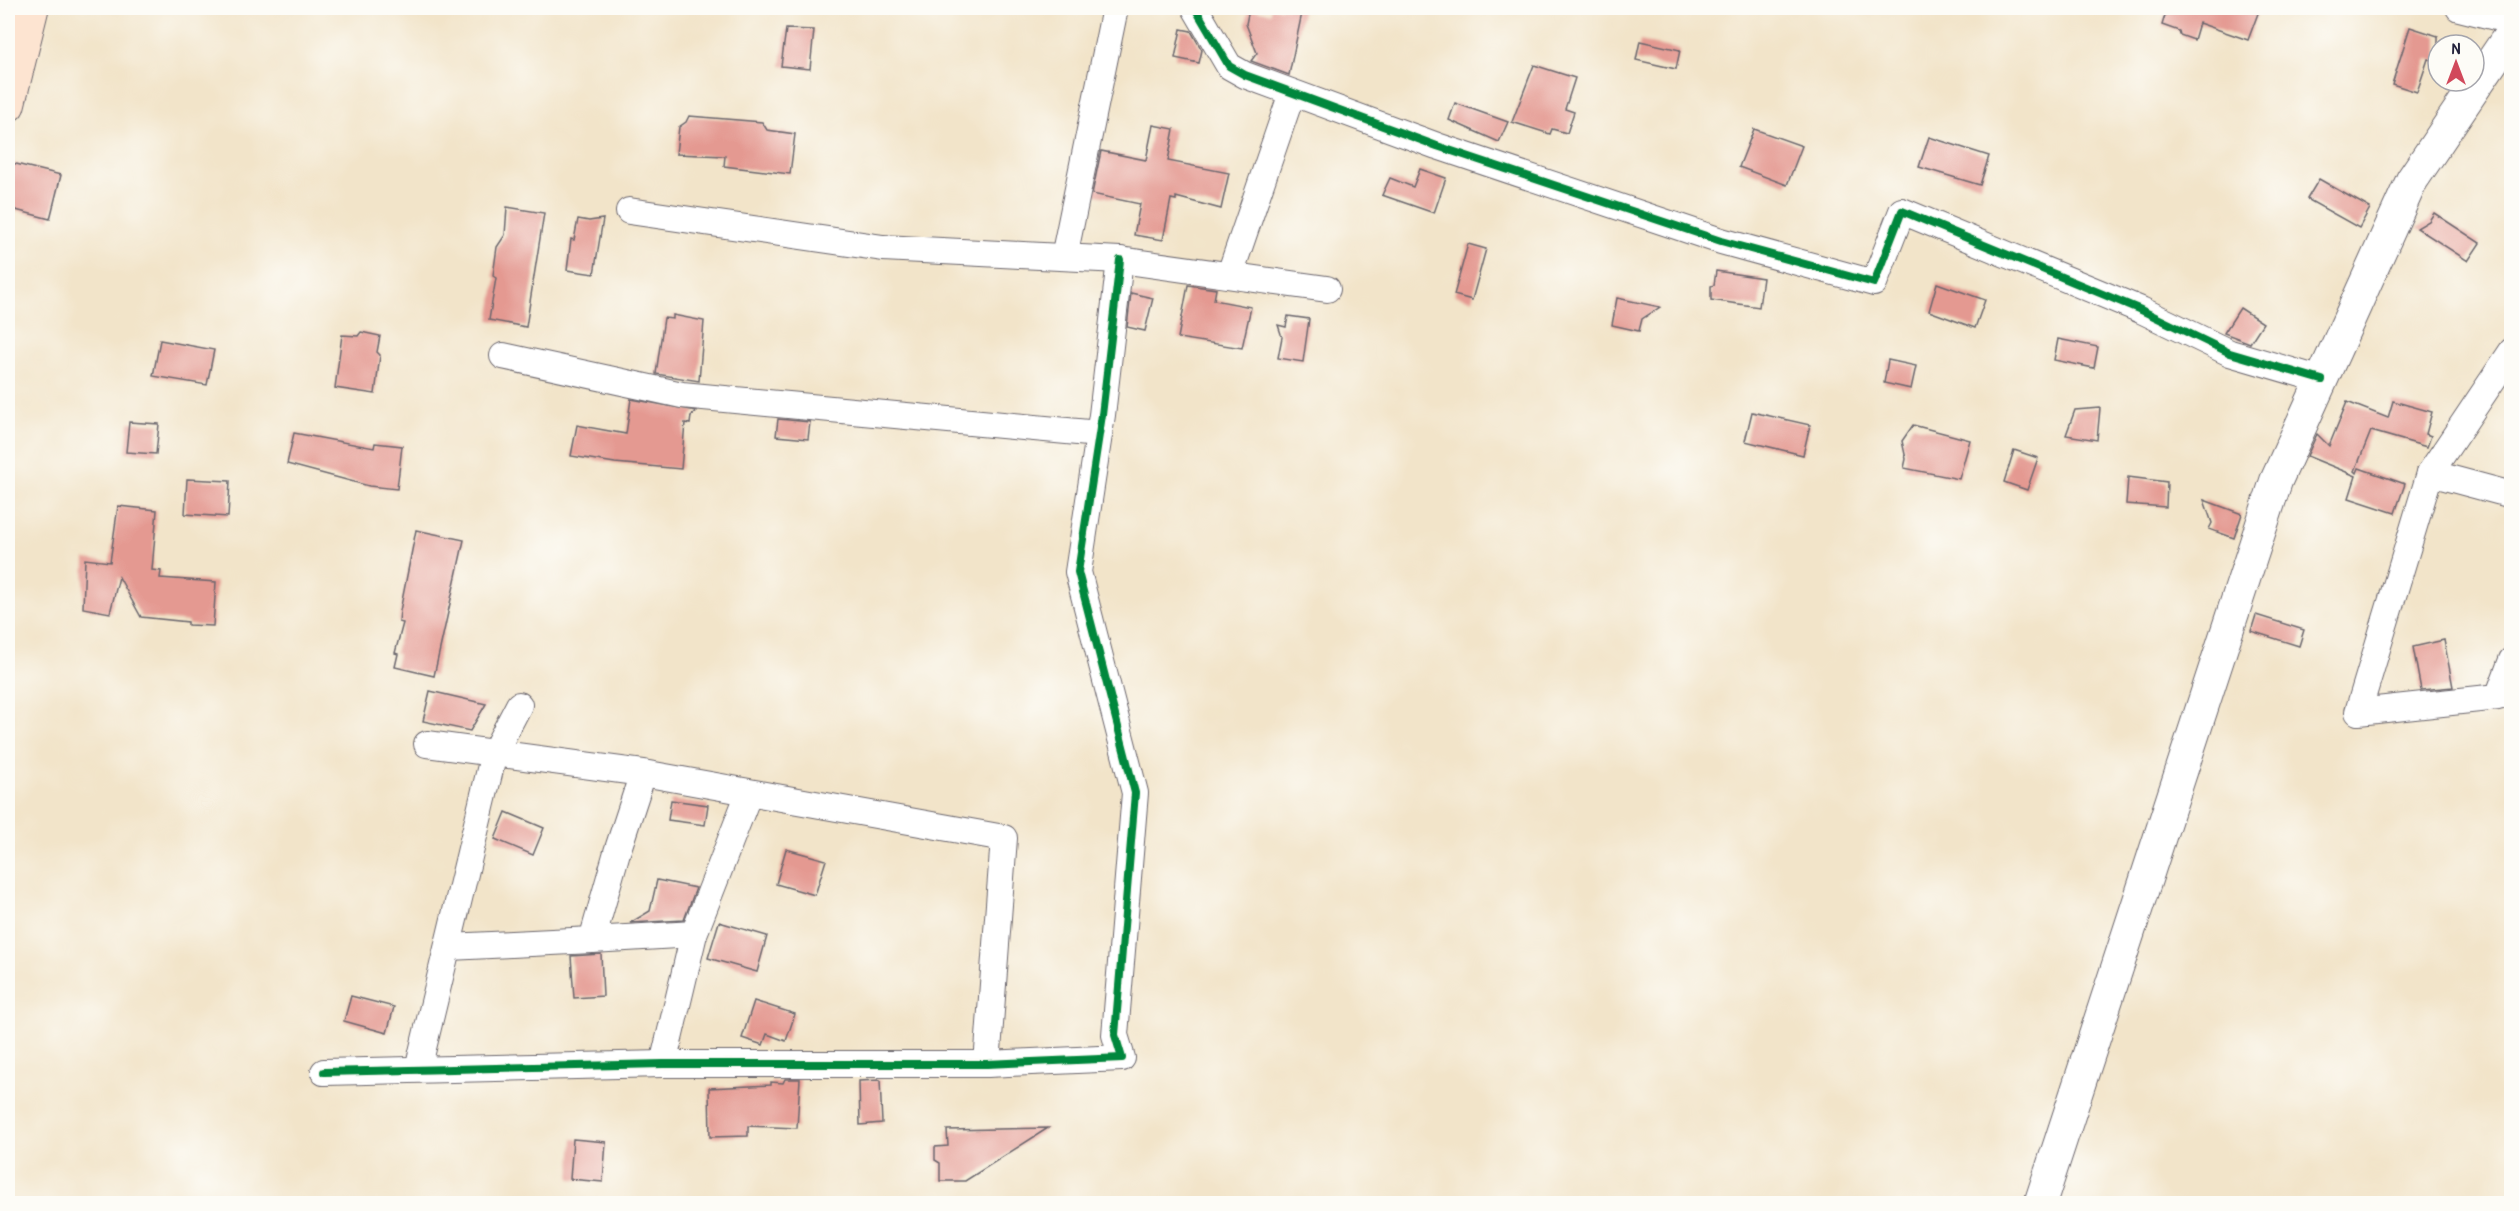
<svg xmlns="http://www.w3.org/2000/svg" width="2519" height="1211" viewBox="0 0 2519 1211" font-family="'Patrick Hand',sans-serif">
<rect width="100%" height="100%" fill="#fdfcf7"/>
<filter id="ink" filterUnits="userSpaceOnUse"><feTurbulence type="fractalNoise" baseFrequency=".0167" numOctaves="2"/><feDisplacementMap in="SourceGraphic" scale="12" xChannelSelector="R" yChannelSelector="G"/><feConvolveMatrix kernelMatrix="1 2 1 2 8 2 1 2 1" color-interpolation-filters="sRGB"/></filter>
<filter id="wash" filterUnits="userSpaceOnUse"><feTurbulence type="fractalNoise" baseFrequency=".008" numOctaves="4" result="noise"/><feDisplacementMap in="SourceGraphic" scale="24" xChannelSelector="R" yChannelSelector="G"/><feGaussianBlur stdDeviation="1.35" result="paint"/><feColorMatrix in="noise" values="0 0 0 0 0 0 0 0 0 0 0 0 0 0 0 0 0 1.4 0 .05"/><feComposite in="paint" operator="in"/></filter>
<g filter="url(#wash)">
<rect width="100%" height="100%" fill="#f2e4c9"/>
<g id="blocks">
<g fill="#e49991">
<polygon points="1271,8 1303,8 1289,75 1251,61 1257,53 1246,24 1249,9 1271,13"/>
<polygon points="2162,8 2260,8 2248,40 2199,23 2194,40 2180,35 2179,31 2162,25 2166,12 2161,10"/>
<polygon points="2410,27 2438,36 2438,62 2428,59 2417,92 2392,84"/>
<polygon points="786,29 814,30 810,69 781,66"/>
<polygon points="1181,29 1191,31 1202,50 1199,63 1175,58"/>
<polygon points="1640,41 1680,50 1676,69 1636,60"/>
<polygon points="1534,65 1575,78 1565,109 1574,112 1567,133 1552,129 1550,134 1512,122"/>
<polygon points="1455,103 1508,122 1499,142 1449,120"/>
<polygon points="689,116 762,122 767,130 795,134 790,174 724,166 725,156 676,154 679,127 686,122"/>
<polygon points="1153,125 1174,129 1168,161 1229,173 1221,209 1176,197 1176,200 1171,199 1163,240 1134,235 1140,204 1092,194 1101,151 1146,160"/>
<polygon points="1754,129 1802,146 1787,185 1739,167"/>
<polygon points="1929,137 1989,156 1980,185 1919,167"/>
<polygon points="12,163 61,175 50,219 8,208 8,179"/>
<polygon points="1420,169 1446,178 1434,213 1382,195 1390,178 1413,187"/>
<polygon points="2319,179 2370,208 2359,228 2307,199"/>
<polygon points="507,207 544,213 526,327 489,320 496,278 493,276 497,247 505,235"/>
<polygon points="2434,213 2480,243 2468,261 2417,228 2429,221"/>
<polygon points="578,219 589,221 603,219 594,274 567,270 571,239 574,240"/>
<polygon points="1468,244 1486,249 1472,300 1454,295"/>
<polygon points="1716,271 1763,278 1759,307 1711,300 1711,286 1714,285"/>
<polygon points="1937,283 1985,300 1975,328 1929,311"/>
<polygon points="1188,285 1216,289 1214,300 1251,307 1242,348 1178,338"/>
<polygon points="1131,293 1153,298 1145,331 1127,327"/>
<polygon points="1617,298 1660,307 1642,319 1639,331 1612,325"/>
<polygon points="2240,308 2263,323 2250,343 2224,333"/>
<polygon points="673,315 704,321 699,381 656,374 664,318 673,319"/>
<polygon points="1288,316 1309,319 1303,362 1278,358 1282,337 1278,325 1286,327"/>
<polygon points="361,332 380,336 377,352 380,355 375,394 335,388 342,335 358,336"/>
<polygon points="2058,339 2098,347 2094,368 2054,360"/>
<polygon points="160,340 214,350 207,385 153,376"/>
<polygon points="1888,360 1916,366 1911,389 1884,383"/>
<polygon points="631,399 697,411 691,416 690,424 685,423 681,469 615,463 571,456 577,425 626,434"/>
<polygon points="2393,401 2432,412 2426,434 2431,436 2427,447 2371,431 2355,471 2357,473 2359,468 2405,484 2395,513 2349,498 2356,476 2307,456 2317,434 2329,446 2347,402 2388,418"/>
<polygon points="2100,408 2097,440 2066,435 2075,410"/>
<polygon points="1752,412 1810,425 1803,455 1745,441"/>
<polygon points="778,419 810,422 808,439 776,436"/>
<polygon points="129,422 159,424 156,454 126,452"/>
<polygon points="1913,425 1970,440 1959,479 1904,468 1906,459 1902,441"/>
<polygon points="294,433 374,448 375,443 402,446 397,489 369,486 287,464"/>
<polygon points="2014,450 2038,458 2027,490 2004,482"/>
<polygon points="2128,477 2167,482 2166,507 2126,504"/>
<polygon points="187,479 230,481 228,517 185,514"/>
<polygon points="2204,500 2242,514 2234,538 2209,529 2212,523"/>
<polygon points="118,506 157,510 152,570 161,571 160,578 216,582 213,626 188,625 188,622 141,617 119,577 110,613 83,608 85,559 110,562"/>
<polygon points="416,530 464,540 434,676 395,667 398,654 395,653 403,623 399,622 400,611"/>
<polygon points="2256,615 2304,630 2299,646 2251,631"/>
<polygon points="2444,640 2453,687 2421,690 2413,647"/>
<polygon points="430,691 486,704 470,731 423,721"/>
<polygon points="671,800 708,805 705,825 668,820"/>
<polygon points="506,812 544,828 533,855 495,839"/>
<polygon points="786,849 826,860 815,895 776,884"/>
<polygon points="657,880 696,888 684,920 630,923 650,911"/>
<polygon points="719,922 767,936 757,972 708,958"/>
<polygon points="601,954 603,996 574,998 571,956"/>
<polygon points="351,996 394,1007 387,1033 344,1021"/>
<polygon points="754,1001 795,1014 786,1041 767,1034 763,1045 742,1038"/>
<polygon points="785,1079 800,1079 797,1128 748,1126 748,1136 710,1137 709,1088 771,1085 771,1082 783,1083"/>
<polygon points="880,1080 882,1123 860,1125 859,1081"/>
<polygon points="1048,1128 965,1181 940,1181 940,1163 935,1160 935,1147 948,1146 947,1130"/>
<polygon points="573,1139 606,1142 603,1182 570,1179"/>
</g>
</g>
</g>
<g filter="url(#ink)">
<use href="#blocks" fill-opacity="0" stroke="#6b666d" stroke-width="1.5"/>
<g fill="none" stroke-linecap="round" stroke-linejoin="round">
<defs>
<g id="minor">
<polyline points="1195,8 1229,66 1245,75 1437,146 1721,241 1874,283 1902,211 2141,310 2230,353 2322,380"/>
<polyline points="2459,8 2507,20"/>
<polyline points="629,211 883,248 1120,260 1327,289"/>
<polyline points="1064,257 1115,8"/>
<polyline points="1230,274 1292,93"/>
<polyline points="2512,351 2430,473 2358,712 2498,697 2512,660"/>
<polyline points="503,356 682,395 1099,434"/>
<polyline points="2430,473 2512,495"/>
<polyline points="427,744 643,773 1004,838 987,1064"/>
<polyline points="592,940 694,934 749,793"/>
<polyline points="449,947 592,940 617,852 643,773"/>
<polyline points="663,1064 694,934"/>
<polyline points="418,1069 494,753 519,705"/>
<polyline points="324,1072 663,1064 987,1064 1122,1058 1115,1035 1135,793 1078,572 1102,415 1120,260"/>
</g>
<polyline id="tertiary" points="2040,1204 2276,481 2412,180 2512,32"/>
<polyline id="secondary" points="8,105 32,8"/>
</defs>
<use href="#minor" stroke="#6b666d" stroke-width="28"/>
<use href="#tertiary" stroke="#6b666d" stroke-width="34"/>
<use href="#secondary" stroke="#6b666d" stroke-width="35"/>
<use href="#minor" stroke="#fff" stroke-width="26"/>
<use href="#tertiary" stroke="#fff" stroke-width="32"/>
<use href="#secondary" stroke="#fde4d1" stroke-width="33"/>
<defs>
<g id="cycleway">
<polyline points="1195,8 1229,66 1245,75 1437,146 1721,241 1874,283 1902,211 2141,310 2230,353 2322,380"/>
<polyline points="324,1072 663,1064 987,1064 1122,1058 1115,1035 1135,793 1078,572 1102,415 1120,260"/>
</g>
</defs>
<use href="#cycleway" stroke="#fdfcf7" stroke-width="11"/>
<use href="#cycleway" stroke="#00873e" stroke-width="8"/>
</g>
</g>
<rect width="2519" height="1211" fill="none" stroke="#fdfcf7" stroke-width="30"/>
<g transform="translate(2456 63)"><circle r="28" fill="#fdfcf7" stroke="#a5a5ac" stroke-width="1.5"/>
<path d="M0-4.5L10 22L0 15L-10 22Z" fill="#d1495b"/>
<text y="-9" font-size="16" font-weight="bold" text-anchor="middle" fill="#22223b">N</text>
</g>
</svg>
